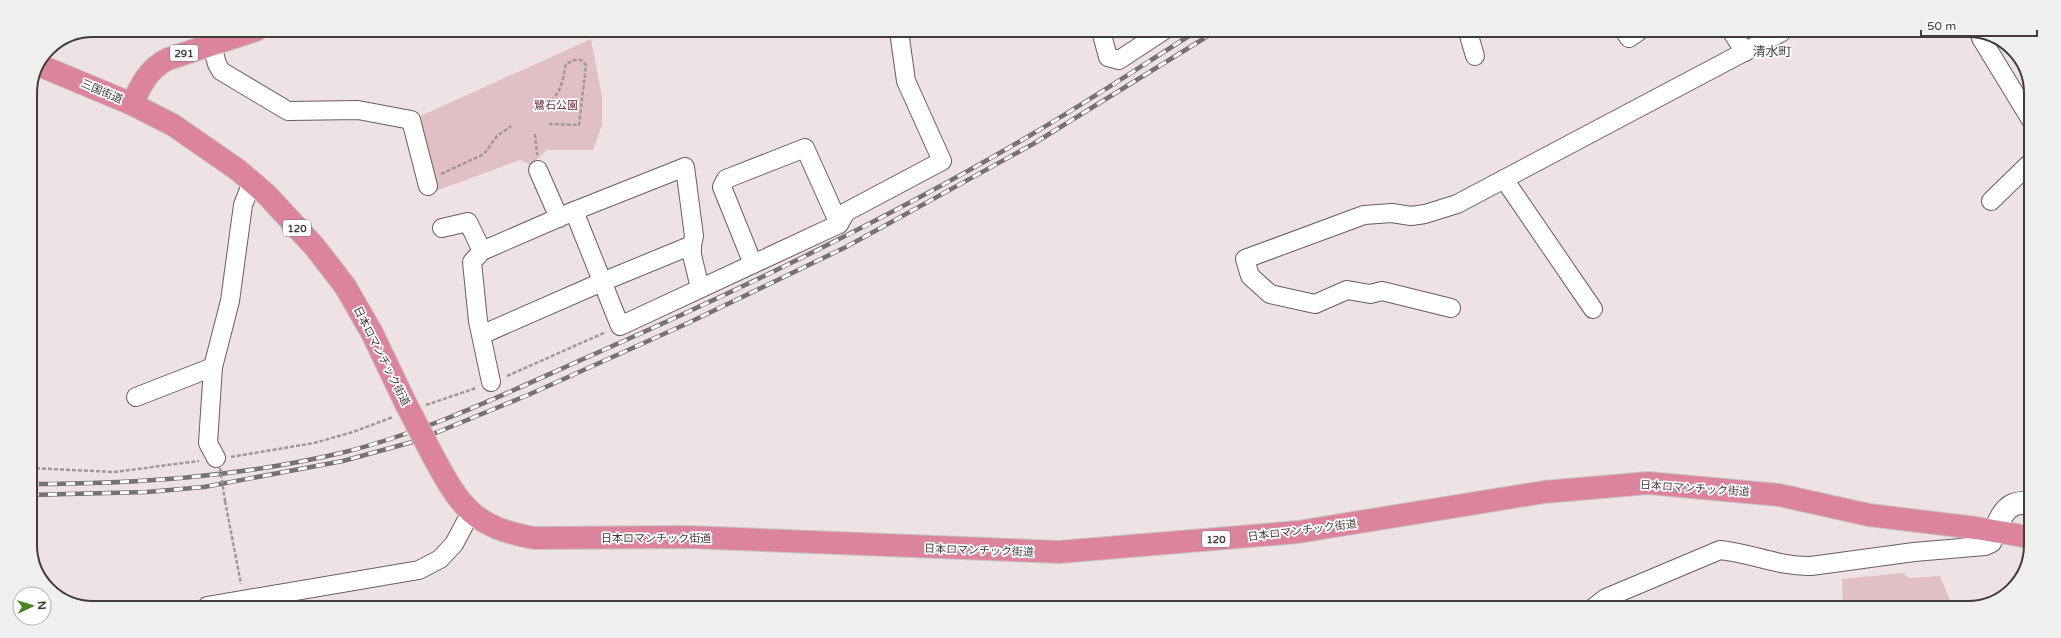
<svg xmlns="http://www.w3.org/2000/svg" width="2061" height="638" viewBox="0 0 2061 638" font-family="'Varela Round','Noto Sans JP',sans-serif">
<rect width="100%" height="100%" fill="#efe2e4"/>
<g fill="#e0c0c6">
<polygon points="591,39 602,97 602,125 593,150 547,150 531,165 520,160 430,193 414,119"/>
<polygon points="1903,573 1909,578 1940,576 1953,608 1843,608 1842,579"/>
</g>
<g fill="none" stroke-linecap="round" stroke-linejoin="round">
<defs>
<g id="minor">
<polyline points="208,30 217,64 221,71 288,111 358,110 411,120 428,186"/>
<polyline points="1101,31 1108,57 1119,60 1163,31"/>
<polyline points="1468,32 1475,56"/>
<polyline points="1625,32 1629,38 1638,32"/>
<polyline points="1732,32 1745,52"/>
<polyline points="1981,38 2031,120"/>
<polyline points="538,170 559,218"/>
<polyline points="1504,179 1593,309"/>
<polyline points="1991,201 2031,162"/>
<polyline points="574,211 620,326 839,224 846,212 942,161 906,81 899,31"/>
<polyline points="442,228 468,222 482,251"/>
<polyline points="692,245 692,255 700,288"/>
<polyline points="753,264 722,187 726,179 805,148 839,224"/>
<polyline points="1451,308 1382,291 1370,294 1347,290 1315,304 1270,294 1250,276 1245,259 1364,215 1392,213 1411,216 1425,214 1457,204 1782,32"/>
<polyline points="481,335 602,282 692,245 694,236 685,167 574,211 482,251 472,262 478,321 491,382"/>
<polyline points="136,397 213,367"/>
<polyline points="216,458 208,443 213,367 230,301 243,205 252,182"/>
<polyline points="207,606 419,570 440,559 454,544 471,512"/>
<path d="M1593,608L1606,598L1720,550C1751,553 1780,567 1811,566L1914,552L1985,546L1992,543L1996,532"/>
</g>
<path id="tertiary" d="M1996,532C1997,523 2004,509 2013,505C2017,503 2024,503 2029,502"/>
<g id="trunk">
<polyline points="41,66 132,104 173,125 238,170 266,194 314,246 345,286 372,333 406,404"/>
<path d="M132,104C141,85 148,69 168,59L256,30"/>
<path d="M433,456C461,508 474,527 534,538L687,537L1059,552L1298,532L1544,492L1648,483L1779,495L1869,515L1976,528L2029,537"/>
</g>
</defs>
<use href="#minor" stroke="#695d5f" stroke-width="20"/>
<use href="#tertiary" stroke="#695d5f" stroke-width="24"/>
<use href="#trunk" stroke="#c6c4c4" stroke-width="24"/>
<g stroke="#a19799" stroke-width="2.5" stroke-dasharray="4 2" stroke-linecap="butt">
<path d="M547,105C562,91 562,83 566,64L574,60H581L586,65L579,125L549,124"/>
<polyline points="535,134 537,155"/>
<polyline points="441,174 484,154 497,136 511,126"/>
<polyline points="507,376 606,332"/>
<polyline points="426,405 476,388"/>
<polyline points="231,457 314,443 353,432 393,417"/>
<polyline points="30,468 114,472 199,461"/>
<polyline points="225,501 241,584"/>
</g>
<use href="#minor" stroke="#fff" stroke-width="18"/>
<use href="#tertiary" stroke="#fff" stroke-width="22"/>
<use href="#trunk" stroke="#dc849c" stroke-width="22"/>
<defs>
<g id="rail">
<path d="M30,484C135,484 238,477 341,453C427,432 509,392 590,356C740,290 888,219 1029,136C1086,103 1141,66 1197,31"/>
<polyline points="30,495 147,492 204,487 343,461 416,441 528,395 686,324 846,247 1033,144 1216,31"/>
</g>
</defs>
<use href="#rail" stroke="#797072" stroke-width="4.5"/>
<use href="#rail" stroke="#fff" stroke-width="3" stroke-dasharray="9" stroke-linecap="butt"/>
<defs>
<polyline id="trunk-bridge" points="406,404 433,456"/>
</defs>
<use href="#trunk-bridge" stroke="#c6c4c4" stroke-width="24" stroke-linecap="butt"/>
<polyline stroke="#a19799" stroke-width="2.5" stroke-dasharray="4 2" stroke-linecap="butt" points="220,468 225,501"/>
<use href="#trunk-bridge" stroke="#dc849c" stroke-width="22"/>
</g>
<g text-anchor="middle" stroke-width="3.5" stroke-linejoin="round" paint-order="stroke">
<g fill="#fff" stroke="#7a7676" stroke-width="1">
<rect x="170" y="45" width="28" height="16" rx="3"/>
<rect x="283" y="220" width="28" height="16" rx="3"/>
<rect x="1202" y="531" width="28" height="16" rx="3"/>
</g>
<g font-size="10" font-weight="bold" fill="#413b3c">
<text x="184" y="57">291</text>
<text x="297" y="232">120</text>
<text x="1216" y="543">120</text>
</g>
<g font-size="11" fill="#413b3c" stroke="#fff">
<text transform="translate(102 91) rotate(23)" y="4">三国街道</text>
<text transform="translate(382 356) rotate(63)" y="4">日本ロマンチック街道</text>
<text transform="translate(1695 488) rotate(4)" y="4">日本ロマンチック街道</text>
<text transform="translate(1302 530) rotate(-7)" y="4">日本ロマンチック街道</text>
<text x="656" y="542">日本ロマンチック街道</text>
<text transform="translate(979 550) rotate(2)" y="4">日本ロマンチック街道</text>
</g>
<g font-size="11" fill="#682a3b" stroke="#fff">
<text x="556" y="109">鷺石公園</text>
</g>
<g font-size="13" fill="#413b3c" stroke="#fff">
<text x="1772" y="56">清水町</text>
</g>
</g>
<path d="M0 0H2061V638H0ZM93 37H1968A56 56 0 0 1 2024 93V545A56 56 0 0 1 1968 601H93A56 56 0 0 1 37 545V93A56 56 0 0 1 93 37Z" fill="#f0efef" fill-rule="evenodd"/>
<path fill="none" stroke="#413b3c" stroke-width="2" d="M93 37H1968A56 56 0 0 1 2024 93V545A56 56 0 0 1 1968 601H93A56 56 0 0 1 37 545V93A56 56 0 0 1 93 37Z"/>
<g transform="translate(32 606) rotate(86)"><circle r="19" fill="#ffffff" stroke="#b3b1b1"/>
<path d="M0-3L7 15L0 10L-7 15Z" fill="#488522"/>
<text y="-6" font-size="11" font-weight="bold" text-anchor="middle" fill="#413b3c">N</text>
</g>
<path d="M1921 30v6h116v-6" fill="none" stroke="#413b3c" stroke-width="2"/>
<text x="1927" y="30" font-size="12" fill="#413b3c" stroke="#ffffff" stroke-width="3" paint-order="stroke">50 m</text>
</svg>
